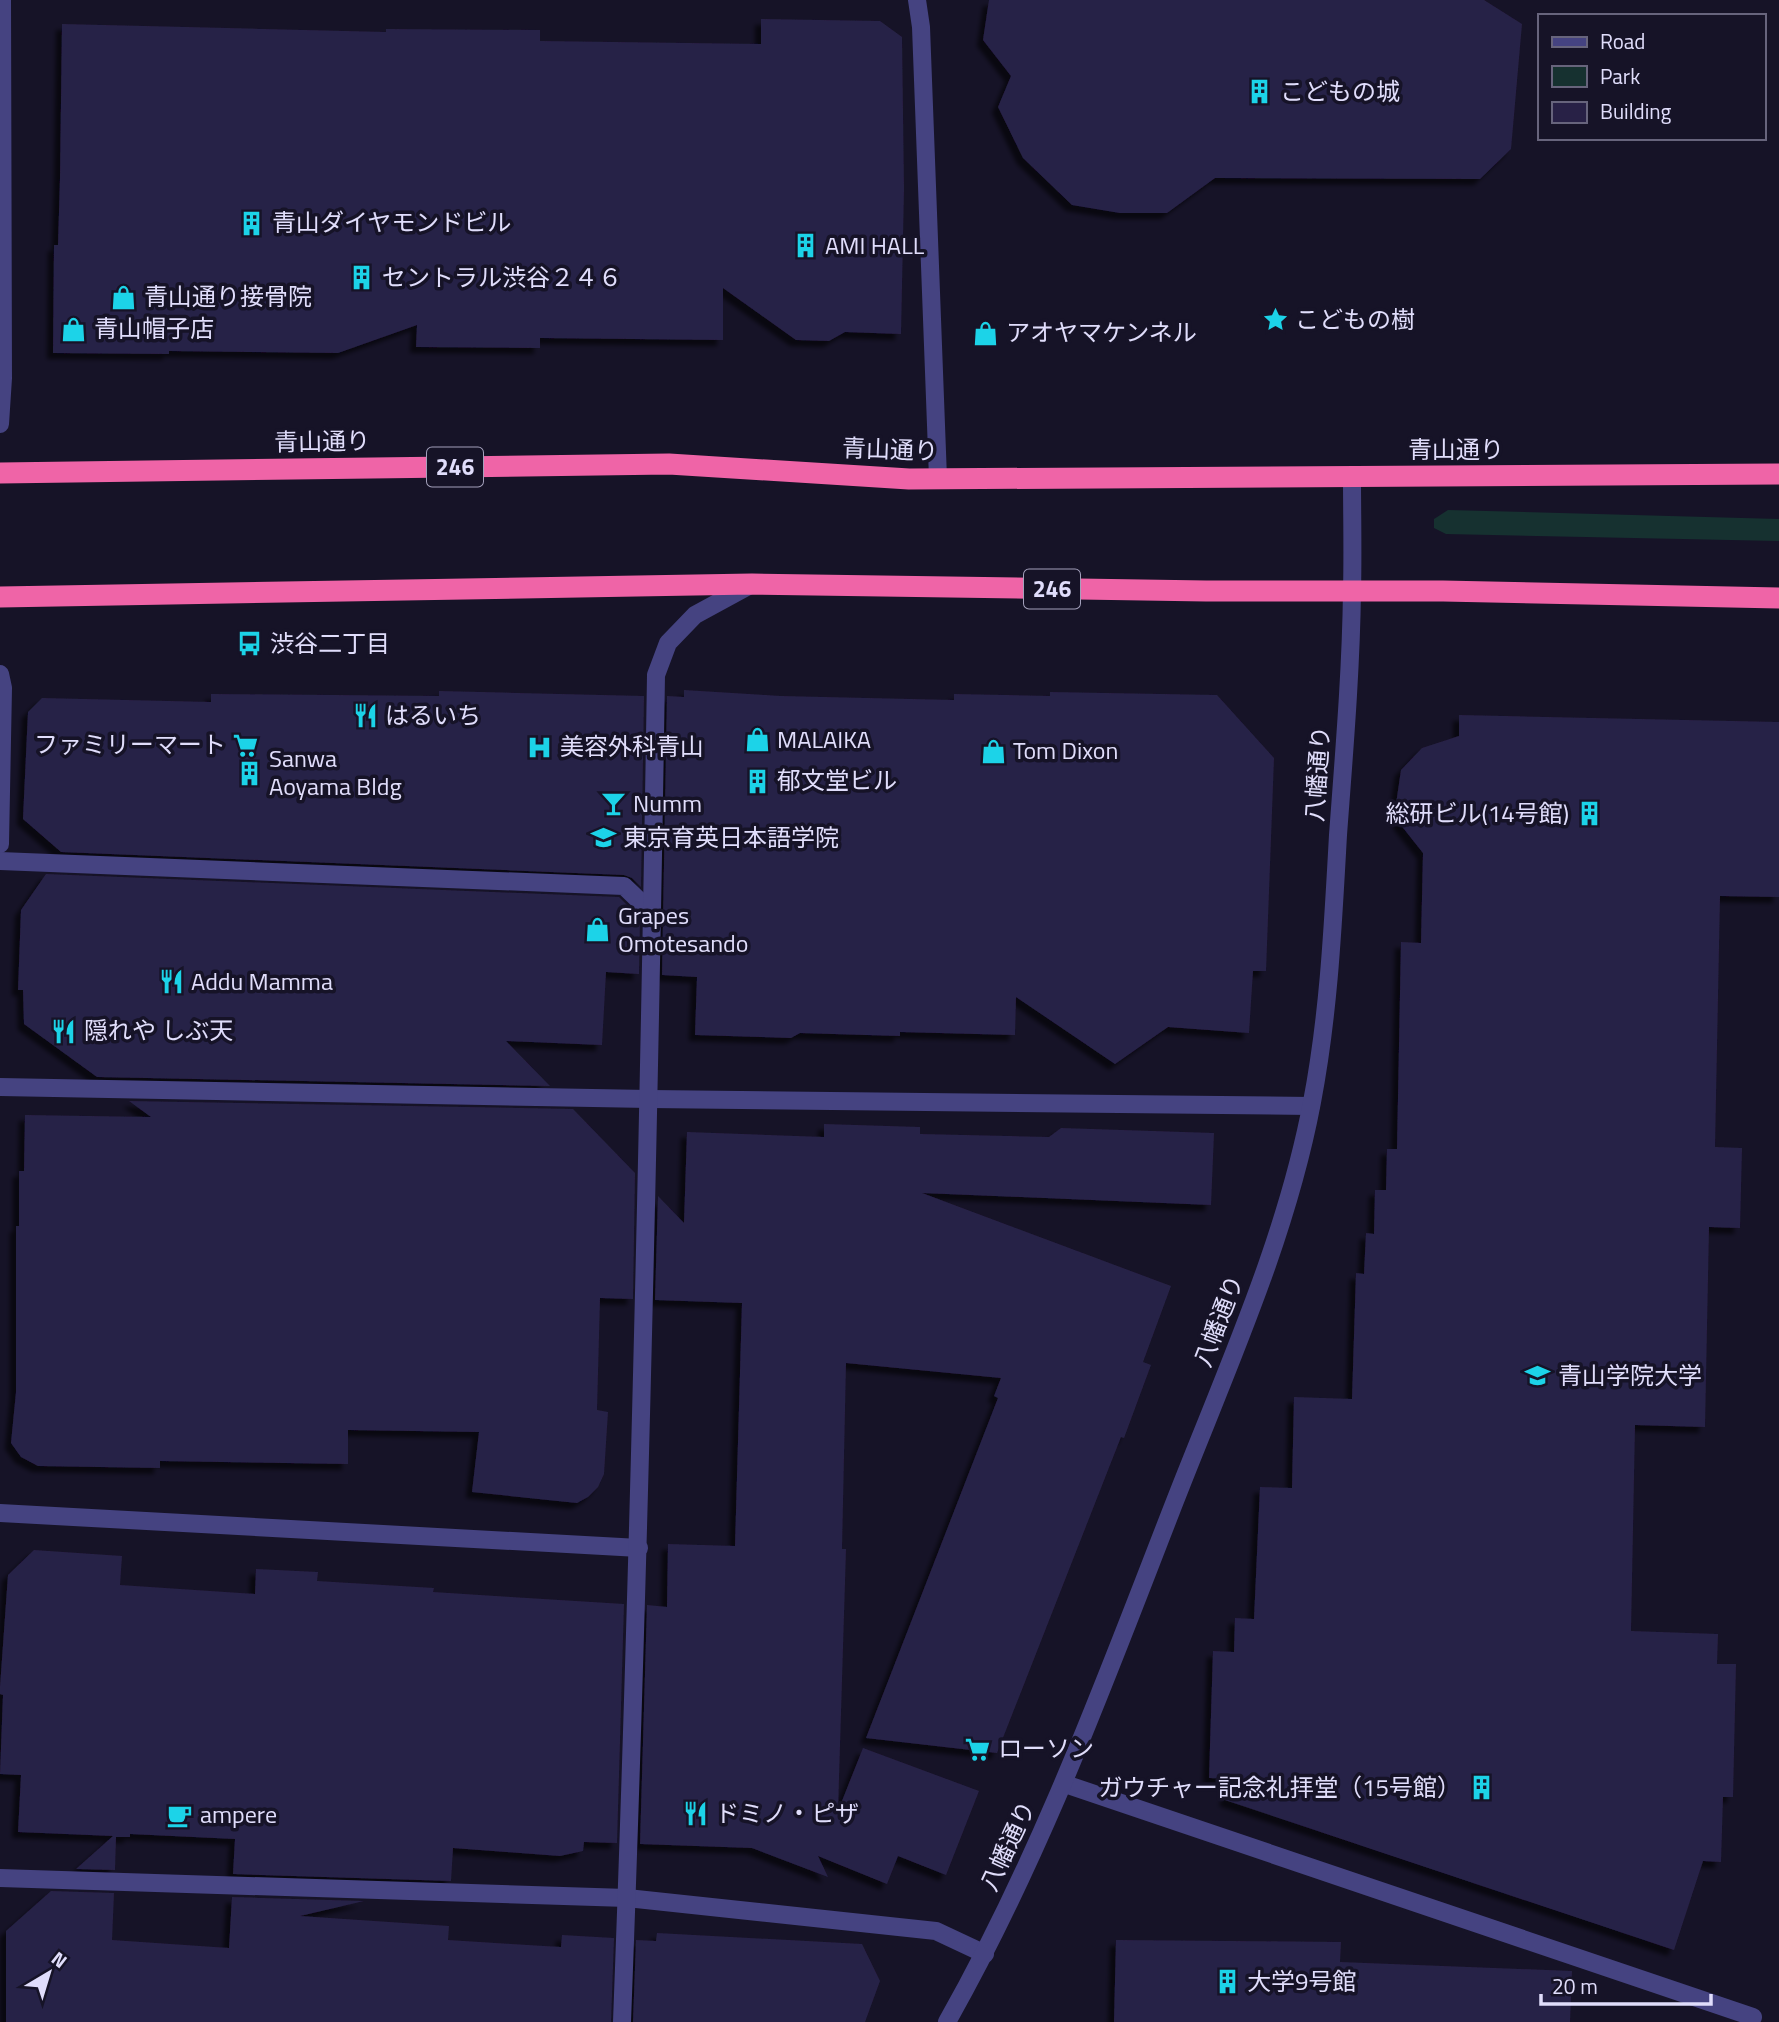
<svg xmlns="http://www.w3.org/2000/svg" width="1779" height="2022" viewBox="0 0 1779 2022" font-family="'Titillium Web','Noto Sans JP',sans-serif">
<defs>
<filter id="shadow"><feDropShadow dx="-6" dy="6" stdDeviation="2" flood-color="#0009"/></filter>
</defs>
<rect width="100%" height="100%" fill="#161327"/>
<polygon fill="#163130" points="1448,510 1779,519 1779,541 1446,534 1434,528 1434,519"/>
<g fill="#282146" filter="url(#shadow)">
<polygon points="989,0 1484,0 1522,24 1511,149 1480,179 1215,178 1167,213 1120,213 1072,205 1023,158 998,107 1011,76 983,40"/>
<polygon points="761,19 880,21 902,37 904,189 901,334 845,332 829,341 796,340 723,288 723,340 540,338 540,348 416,347 417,325 338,353 169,351 169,354 53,353 54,245 58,245 60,178 62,24 386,32 386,29 540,30 540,41 761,44"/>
<polygon points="684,690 781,696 954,700 954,694 1050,696 1050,692 1217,695 1274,758 1266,971 1253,971 1249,1033 1168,1027 1115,1064 1016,997 1015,1035 900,1032 900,1036 800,1033 791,1038 695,1035 697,977 662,975 667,696 684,697"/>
<polygon points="439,691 644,696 641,887 632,878 624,875 61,852 23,819 28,712 42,698 211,702 211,694 439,696"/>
<polygon points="1459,715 1779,722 1779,897 1720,896 1715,1147 1742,1148 1740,1228 1709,1227 1705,1427 1635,1425 1631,1631 1718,1634 1717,1664 1736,1664 1733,1797 1723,1797 1721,1862 1703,1861 1674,1950 1225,1800 1232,1779 1209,1778 1213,1651 1234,1652 1235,1618 1254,1619 1260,1487 1292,1488 1294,1397 1352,1399 1356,1273 1364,1274 1366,1233 1374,1234 1375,1190 1386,1190 1387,1149 1397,1149 1401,942 1421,943 1423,853 1400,824 1396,804 1401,770 1422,748 1459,736"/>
<polygon points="46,874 619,897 640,918 639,974 606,972 602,1045 506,1041 550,1086 97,1077 24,1024 23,990 18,990 21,910"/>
<polygon points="129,1101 573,1109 635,1173 633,1299 600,1298 597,1410 608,1412 604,1474 598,1487 588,1497 577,1503 472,1492 479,1432 348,1430 348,1464 160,1461 160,1468 38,1466 21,1457 11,1443 16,1392 16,1226 19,1226 19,1171 24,1171 25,1115 151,1117"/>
<polygon points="824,1124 920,1127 920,1134 1049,1137 1061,1128 1214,1133 1211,1205 922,1193 1171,1286 1143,1362 1151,1365 1124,1438 1121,1437 997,1753 866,1738 998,1398 994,1396 1001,1378 846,1363 842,1549 846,1549 838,1811 863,1748 979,1791 946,1875 898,1856 887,1884 818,1856 828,1877 752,1848 640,1844 647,1605 667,1607 668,1544 735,1546 742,1303 655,1300 658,1196 684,1223 687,1132 824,1137"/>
<polygon points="34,1550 122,1556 120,1585 255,1594 256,1569 318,1572 317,1581 434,1588 433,1592 624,1604 617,1843 584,1842 583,1851 560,1856 453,1848 451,1881 233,1874 235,1839 130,1834 130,1837 116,1837 115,1870 76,1869 113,1836 18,1832 21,1775 0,1774 3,1695 0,1694 0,1687 8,1575"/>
<polygon points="51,1891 114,1893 112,1940 229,1948 232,1897 364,1901 300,1916 449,1926 448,1940 561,1947 562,1935 614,1938 611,2022 6,2022 6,1931"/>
<polygon points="657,1933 862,1944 880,1981 865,2022 633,2022 636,1940 656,1941"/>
<polygon points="1116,1940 1341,1942 1340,1962 1572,1971 1570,2022 1114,2022"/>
</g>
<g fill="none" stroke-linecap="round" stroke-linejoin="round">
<g stroke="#454381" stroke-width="18">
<polyline points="917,0 921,27 938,478"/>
<polyline points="0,424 3,378 2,0"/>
<polyline points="0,674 3,688 0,844"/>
<polyline points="0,861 624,886 652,913"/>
<polyline points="0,1087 649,1099 1311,1106"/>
<polyline points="0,1513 639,1548"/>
<polyline points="1065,1784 1753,2017"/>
<polyline points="0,1878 627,1898 936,1931 985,1954"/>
<path d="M622,2022C639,1573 649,1124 656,675L668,643L695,615L752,584"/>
<path d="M947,2022C1041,1856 1106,1678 1175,1501C1226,1370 1286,1240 1312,1102C1329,1013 1333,924 1338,835C1344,754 1351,672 1352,591C1353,553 1352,515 1352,477"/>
</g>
<g stroke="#ef64a7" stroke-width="21">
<polyline points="0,473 669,464 909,479 1779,474"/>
<polyline points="0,597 752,584 1206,591 1443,591 1779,598"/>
</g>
</g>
<defs>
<symbol id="building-bare" viewBox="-9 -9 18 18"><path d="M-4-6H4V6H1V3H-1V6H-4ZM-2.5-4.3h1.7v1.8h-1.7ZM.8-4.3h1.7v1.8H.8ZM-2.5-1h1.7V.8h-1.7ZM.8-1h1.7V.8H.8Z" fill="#1cd3e8" stroke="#161327" stroke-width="2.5" paint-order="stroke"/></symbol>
<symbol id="shop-bare" viewBox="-9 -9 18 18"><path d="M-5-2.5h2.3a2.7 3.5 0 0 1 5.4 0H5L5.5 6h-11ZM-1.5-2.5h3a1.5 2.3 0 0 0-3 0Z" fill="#1cd3e8" stroke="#161327" stroke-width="2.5" paint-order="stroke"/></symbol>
<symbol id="sight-bare" viewBox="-9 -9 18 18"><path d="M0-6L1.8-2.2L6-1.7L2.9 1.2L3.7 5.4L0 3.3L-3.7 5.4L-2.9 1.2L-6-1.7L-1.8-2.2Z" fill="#1cd3e8" stroke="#161327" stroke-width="2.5" paint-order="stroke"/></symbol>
<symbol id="bus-bare" viewBox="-9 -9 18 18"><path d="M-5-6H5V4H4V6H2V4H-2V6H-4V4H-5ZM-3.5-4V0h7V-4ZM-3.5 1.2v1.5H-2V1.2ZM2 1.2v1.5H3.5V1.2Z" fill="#1cd3e8" stroke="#161327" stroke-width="2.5" paint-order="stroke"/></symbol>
<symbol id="restaurant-bare" viewBox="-9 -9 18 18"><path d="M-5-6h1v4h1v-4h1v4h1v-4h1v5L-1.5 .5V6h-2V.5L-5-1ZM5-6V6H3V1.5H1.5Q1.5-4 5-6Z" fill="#1cd3e8" stroke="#161327" stroke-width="2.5" paint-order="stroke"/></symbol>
<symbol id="supermarket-bare" viewBox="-9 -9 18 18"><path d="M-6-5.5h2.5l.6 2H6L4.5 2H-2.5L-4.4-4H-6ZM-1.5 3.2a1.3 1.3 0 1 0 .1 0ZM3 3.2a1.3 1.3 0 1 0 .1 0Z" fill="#1cd3e8" stroke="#161327" stroke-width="2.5" paint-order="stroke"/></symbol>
<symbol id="hospital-bare" viewBox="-9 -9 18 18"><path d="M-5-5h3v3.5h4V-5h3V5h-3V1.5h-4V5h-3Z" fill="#1cd3e8" stroke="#161327" stroke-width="2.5" paint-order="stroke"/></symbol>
<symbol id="bar-bare" viewBox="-9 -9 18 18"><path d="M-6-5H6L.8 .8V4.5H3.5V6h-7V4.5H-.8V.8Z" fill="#1cd3e8" stroke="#161327" stroke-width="2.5" paint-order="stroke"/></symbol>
<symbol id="university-bare" viewBox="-9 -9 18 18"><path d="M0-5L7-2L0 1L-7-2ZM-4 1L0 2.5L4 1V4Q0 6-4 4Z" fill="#1cd3e8" stroke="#161327" stroke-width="2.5" paint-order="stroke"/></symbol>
<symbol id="cafe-bare" viewBox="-9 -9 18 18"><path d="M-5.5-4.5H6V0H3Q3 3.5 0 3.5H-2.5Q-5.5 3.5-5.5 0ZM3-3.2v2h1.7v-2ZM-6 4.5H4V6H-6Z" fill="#1cd3e8" stroke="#161327" stroke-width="2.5" paint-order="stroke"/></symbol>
</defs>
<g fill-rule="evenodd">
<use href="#building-bare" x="1242" y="74" width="35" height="35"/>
<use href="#building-bare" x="234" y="206" width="35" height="35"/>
<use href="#building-bare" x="788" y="228" width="35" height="35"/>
<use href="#building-bare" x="344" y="260" width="35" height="35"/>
<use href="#shop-bare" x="106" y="280" width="35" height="35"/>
<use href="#sight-bare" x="1258" y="302" width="35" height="35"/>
<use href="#shop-bare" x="56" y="312" width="35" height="35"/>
<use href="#shop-bare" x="968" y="316" width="35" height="35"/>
<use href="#bus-bare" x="232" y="626" width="35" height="35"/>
<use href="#restaurant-bare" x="348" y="698" width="35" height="35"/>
<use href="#shop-bare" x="740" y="722" width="35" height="35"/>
<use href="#supermarket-bare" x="228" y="728" width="35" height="35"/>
<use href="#hospital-bare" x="522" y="730" width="35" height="35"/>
<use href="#shop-bare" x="976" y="734" width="35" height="35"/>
<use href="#building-bare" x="232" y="756" width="35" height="35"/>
<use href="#building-bare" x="740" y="764" width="35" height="35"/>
<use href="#bar-bare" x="596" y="786" width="35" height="35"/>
<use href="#building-bare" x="1572" y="796" width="35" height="35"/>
<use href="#university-bare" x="586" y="820" width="35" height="35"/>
<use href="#shop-bare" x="580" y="912" width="35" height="35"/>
<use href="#restaurant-bare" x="154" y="964" width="35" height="35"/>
<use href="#restaurant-bare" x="46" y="1014" width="35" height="35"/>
<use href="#university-bare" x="1520" y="1358" width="35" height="35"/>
<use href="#supermarket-bare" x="960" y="1732" width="35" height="35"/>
<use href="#building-bare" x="1464" y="1770" width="35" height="35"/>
<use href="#restaurant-bare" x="678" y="1796" width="35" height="35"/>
<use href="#cafe-bare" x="162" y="1798" width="35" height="35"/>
<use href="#building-bare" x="1210" y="1964" width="35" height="35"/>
</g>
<g text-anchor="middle" stroke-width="7" stroke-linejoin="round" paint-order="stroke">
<g fill="#161327" stroke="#a3a0bb" stroke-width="2">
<rect x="427" y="447.5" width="56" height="39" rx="5"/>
<rect x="1024" y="569.5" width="56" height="39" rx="5"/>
</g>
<g font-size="23" font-weight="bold" fill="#e0ddfb">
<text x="455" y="475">246</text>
<text x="1052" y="597">246</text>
</g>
<g font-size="24" fill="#e0ddfb" stroke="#161327" text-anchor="start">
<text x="1280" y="100">こどもの城</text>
<text x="272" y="231">青山ダイヤモンドビル</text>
<text x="825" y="254">AMI HALL</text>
<text x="382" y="286">セントラル渋谷２４６</text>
<text x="144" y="305">青山通り接骨院</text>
<text x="1295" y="328">こどもの樹</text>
<text x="94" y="337">青山帽子店</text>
<text x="1006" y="341">アオヤマケンネル</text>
<text x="270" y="652">渋谷二丁目</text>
<text x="385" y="724">はるいち</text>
<text x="777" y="748">MALAIKA</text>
<text x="226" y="753" text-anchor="end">ファミリーマート</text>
<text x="560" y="755">美容外科青山</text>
<text x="1013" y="759">Tom Dixon</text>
<text x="269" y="767">Sanwa<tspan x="269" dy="28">Aoyama Bldg</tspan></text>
<text x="777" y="789">郁文堂ビル</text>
<text x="633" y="812">Numm</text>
<text x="1569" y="822" text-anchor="end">総研ビル(14号館)</text>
<text x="623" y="846">東京育英日本語学院</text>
<text x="618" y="924">Grapes<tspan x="618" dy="28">Omotesando</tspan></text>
<text x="191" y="990">Addu Mamma</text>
<text x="84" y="1039">隠れや しぶ天</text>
<text x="1558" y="1384">青山学院大学</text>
<text x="998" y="1757">ローソン</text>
<text x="1461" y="1796" text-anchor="end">ガウチャー記念礼拝堂（15号館）</text>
<text x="715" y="1822">ドミノ・ピザ</text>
<text x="200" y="1823">ampere</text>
<text x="1247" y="1990">大学9号館</text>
</g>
<g font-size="24" fill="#e0ddfb" stroke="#161327">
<text transform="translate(322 442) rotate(-1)" y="8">青山通り</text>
<text transform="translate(890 450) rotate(2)" y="8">青山通り</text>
<text x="1456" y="458">青山通り</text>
<text transform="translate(1318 774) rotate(-86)" y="8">八幡通り</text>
<text transform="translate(1219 1321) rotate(-69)" y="8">八幡通り</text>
<text transform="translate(1008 1846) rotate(-65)" y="8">八幡通り</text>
</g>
</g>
<rect x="1538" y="14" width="228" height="126" fill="#161327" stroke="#67647c" stroke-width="2"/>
<rect x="1552" y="37" width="35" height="10" fill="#454381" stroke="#67647c" stroke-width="2"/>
<text x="1600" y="49" font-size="21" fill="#e0ddfb">Road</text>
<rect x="1552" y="66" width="35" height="21" fill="#163130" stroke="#67647c" stroke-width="2"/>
<text x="1600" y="84" font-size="21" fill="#e0ddfb">Park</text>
<rect x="1552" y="102" width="35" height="21" fill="#282146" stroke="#67647c" stroke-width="2"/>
<text x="1600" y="119" font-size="21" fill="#e0ddfb">Building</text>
<g transform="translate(49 1973) rotate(38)" stroke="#161327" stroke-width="5" paint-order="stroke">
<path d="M0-5L12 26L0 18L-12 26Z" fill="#e0ddfb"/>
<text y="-10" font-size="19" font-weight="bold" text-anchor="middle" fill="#e0ddfb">N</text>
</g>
<path d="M1541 1994v10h170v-10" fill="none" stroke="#e0ddfb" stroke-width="3.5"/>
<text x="1552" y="1994" font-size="21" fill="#e0ddfb" stroke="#161327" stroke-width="5" paint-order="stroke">20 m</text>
</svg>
